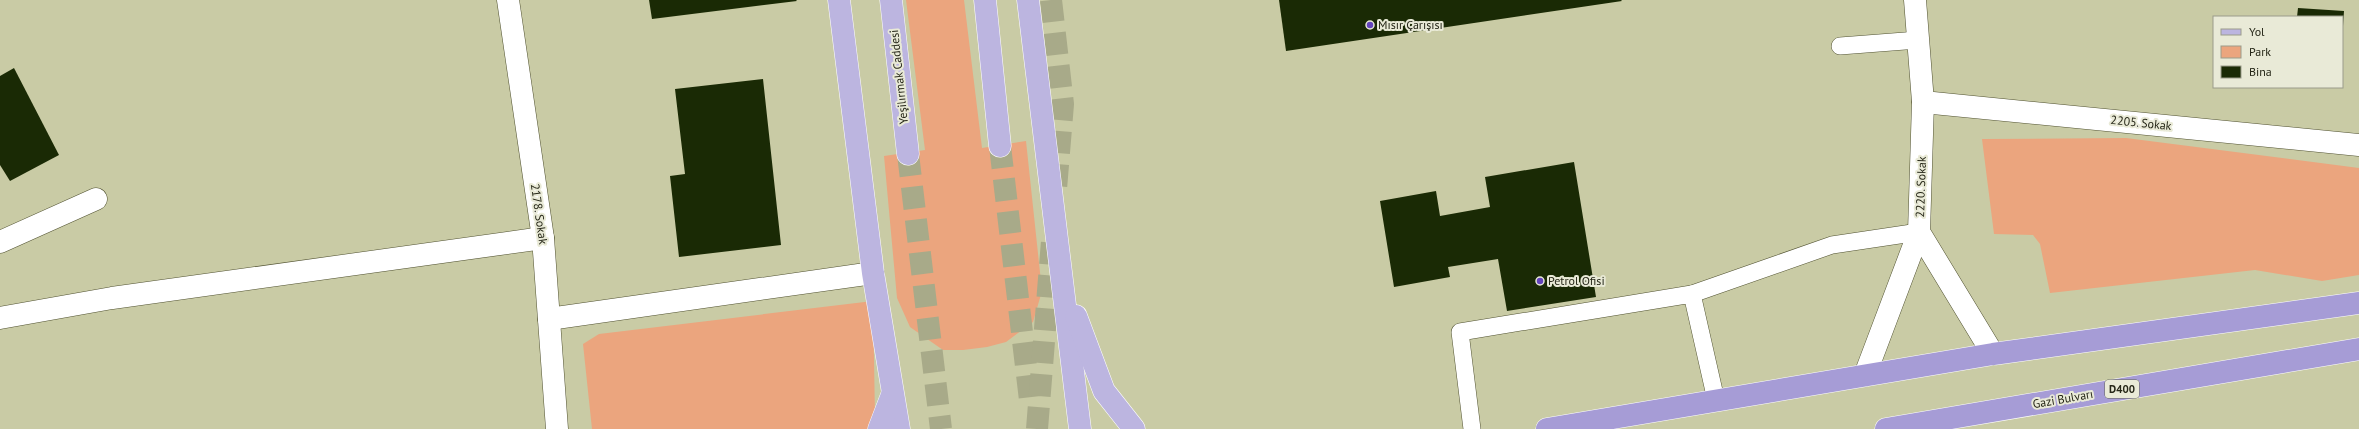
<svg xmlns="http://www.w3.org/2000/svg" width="2359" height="429" viewBox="0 0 2359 429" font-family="'PT Sans',sans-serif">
<rect width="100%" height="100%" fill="#c9cba5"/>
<g fill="#eba57e">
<polygon points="906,0 964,0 982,148 1026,141 1042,291 1033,322 1006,342 987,347 963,350 943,350 910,327 897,298 884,156 925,150"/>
<polygon points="2126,138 2359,168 2359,275 2322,281 2255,270 2050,293 2040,244 2033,235 1994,234 1982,139"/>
<polygon points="873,301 875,418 867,429 592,429 583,344 599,334"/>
</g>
<g fill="#1a2a05">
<polygon points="649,0 796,0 797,1 652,19"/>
<polygon points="1279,0 1621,0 1622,1 1286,51"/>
<polygon points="2298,8 2344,11 2343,26 2342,17 2297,17"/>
<polygon points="14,68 59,155 10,181 0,165 0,76"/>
<polygon points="763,79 781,245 679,257 670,176 685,174 675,89"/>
<polygon points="1574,162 1596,297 1507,311 1498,259 1448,267 1450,277 1394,287 1380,201 1436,191 1440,216 1490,207 1485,177"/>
</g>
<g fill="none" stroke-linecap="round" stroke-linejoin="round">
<g stroke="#a8aa89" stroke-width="22" stroke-dasharray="22 11" stroke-linecap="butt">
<polyline points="1051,0 1063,104 1056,189"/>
<polyline points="1000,146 1030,400"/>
<polyline points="908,154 941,429"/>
<polyline points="1037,429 1052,241"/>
</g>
<defs>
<g id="service">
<polyline points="1840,46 1918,40"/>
<polyline points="1692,294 1832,245 1919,232"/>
<polyline points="1472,429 1460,332 1692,294 1716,400"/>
</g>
<g id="minor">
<polyline points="508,0 543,238 557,429"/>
<polyline points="1915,0 1923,102 1919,232 1993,354"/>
<polyline points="1923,102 2359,145"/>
<polyline points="0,242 96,199"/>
<polyline points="0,318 112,298 543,238"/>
<polyline points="549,319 873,273"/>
<polyline points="1865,375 1919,232"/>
</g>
<g id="primary">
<polyline points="839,0 873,273 899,429"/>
<polyline points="891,0 908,154"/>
<polyline points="985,0 1000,146"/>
<polyline points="1028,0 1080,429"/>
<polyline points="1076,316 1104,391 1134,429"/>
<polyline points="879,429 892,395"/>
</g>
<g id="trunk">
<polyline points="1547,429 1993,354 2359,303"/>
<polyline points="1886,429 2359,349"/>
</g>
</defs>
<use href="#service" stroke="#515231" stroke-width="18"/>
<use href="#minor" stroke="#515231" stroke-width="23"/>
<use href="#primary" stroke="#fff" stroke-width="23"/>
<use href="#trunk" stroke="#fff" stroke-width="23"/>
<use href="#service" stroke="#fff" stroke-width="17"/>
<use href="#minor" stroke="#fff" stroke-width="22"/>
<use href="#primary" stroke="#bcb5e0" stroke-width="22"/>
<use href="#trunk" stroke="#a69cd6" stroke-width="22"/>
</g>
<g fill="#6343bc" stroke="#e9ead7" stroke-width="1.5">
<circle cx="1370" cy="25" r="4"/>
<circle cx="1540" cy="281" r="4"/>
</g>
<g text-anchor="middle" stroke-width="4" stroke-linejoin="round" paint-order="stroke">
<rect fill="#e9ead7" stroke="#606251" stroke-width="1" x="2105" y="380" width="34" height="18" rx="3"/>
<g font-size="11" font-weight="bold" fill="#262718">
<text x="2122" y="393">D400</text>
</g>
<g font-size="12" fill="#262718" stroke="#e9ead7" text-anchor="start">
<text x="1378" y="29">Mısır Çarışısı</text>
<text x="1548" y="285">Petrol Ofisi</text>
</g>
<g font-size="12" fill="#262718" stroke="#e9ead7">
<text transform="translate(899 77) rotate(-96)" y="4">Yeşilırmak Caddesi</text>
<text transform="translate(2141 123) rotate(6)" y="4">2205. Sokak</text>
<text transform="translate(1921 187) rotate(-88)" y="4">2220. Sokak</text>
<text transform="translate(539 214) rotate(82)" y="4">2178. Sokak</text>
<text transform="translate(2063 399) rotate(-10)" y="4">Gazi Bulvarı</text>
</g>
</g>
<rect x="2213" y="16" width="130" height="72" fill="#e9ead7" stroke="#9b9c8b"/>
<rect x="2221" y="29" width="20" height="6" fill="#bcb5e0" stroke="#9b9c8b"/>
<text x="2249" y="36" font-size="12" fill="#262718">Yol</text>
<rect x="2221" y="46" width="20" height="12" fill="#eba57e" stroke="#9b9c8b"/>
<text x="2249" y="56" font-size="12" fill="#262718">Park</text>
<rect x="2221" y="66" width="20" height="12" fill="#1a2a05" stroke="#9b9c8b"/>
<text x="2249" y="76" font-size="12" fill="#262718">Bina</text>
</svg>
